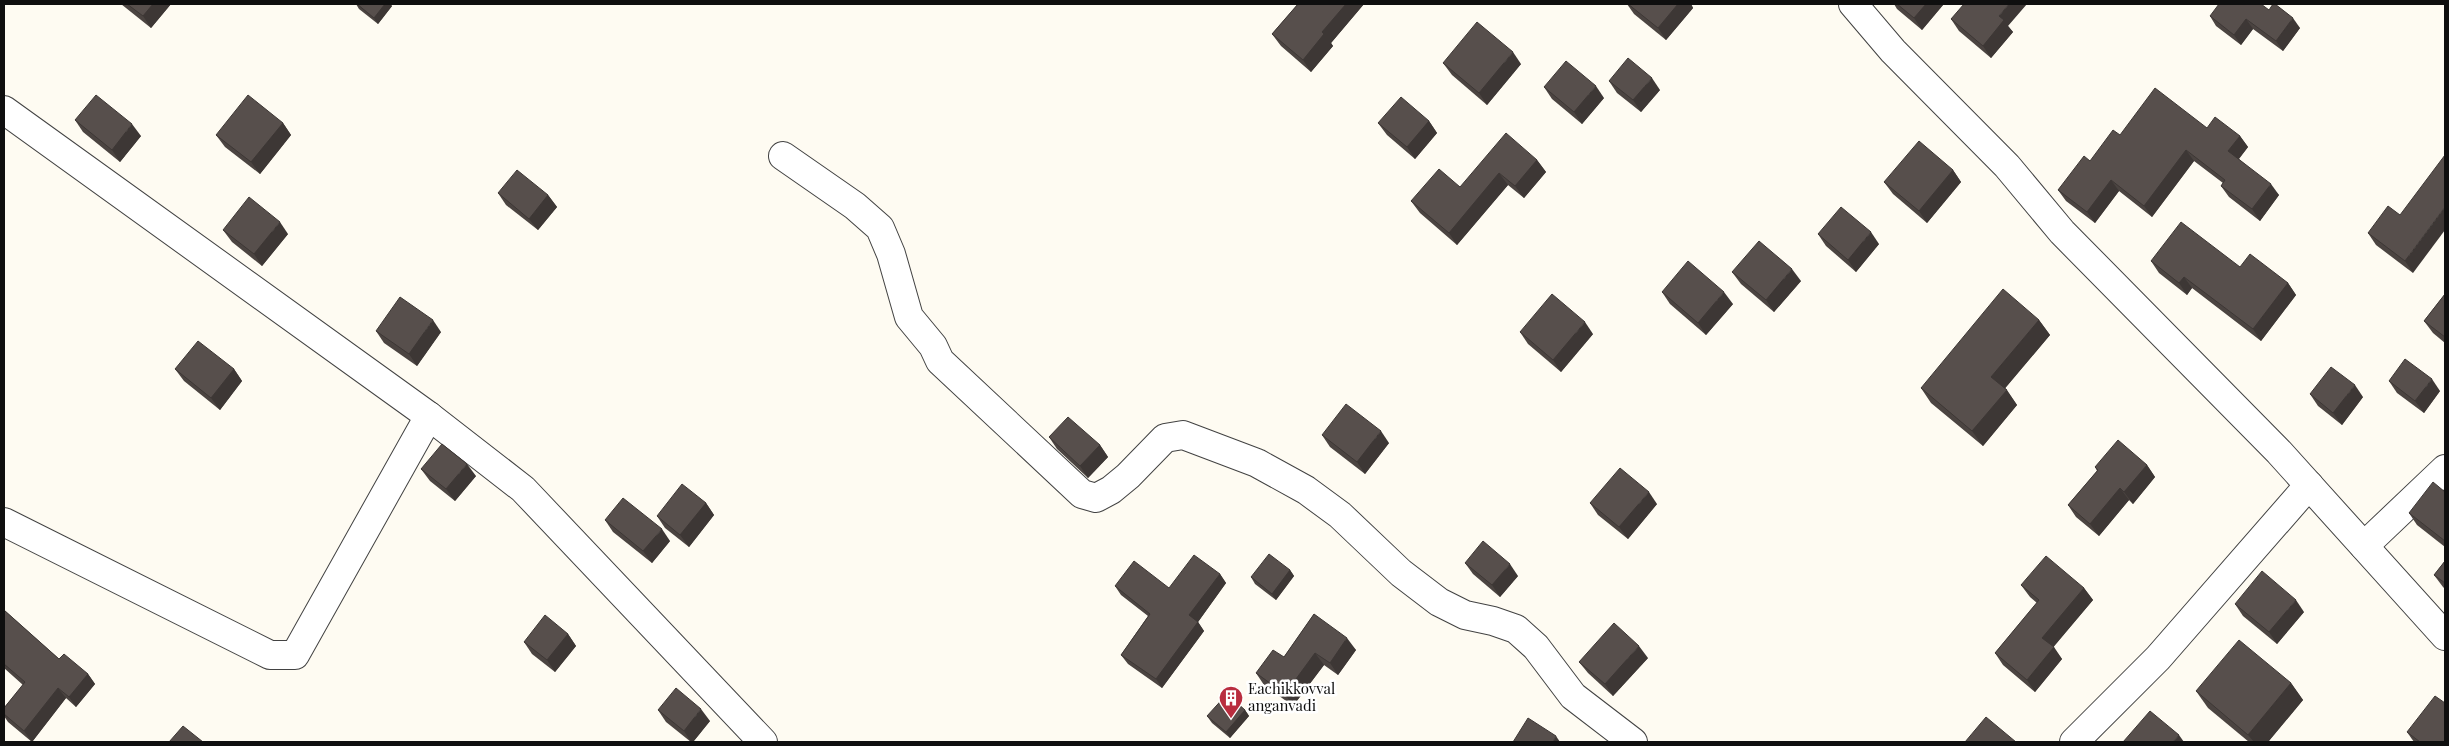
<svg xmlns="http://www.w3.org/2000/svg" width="2449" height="746" viewBox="0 0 2449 746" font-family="'Playfair Display',serif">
<rect width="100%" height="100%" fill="#fefbf2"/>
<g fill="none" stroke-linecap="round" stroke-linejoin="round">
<defs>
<g id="minor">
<polyline points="1853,4 1893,51 2007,166 2062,232 2279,452 2445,636"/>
<polyline points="4,110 429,416 523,489 763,742"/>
<polyline points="783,156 855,206 880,228 891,254 909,317 933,346 940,361 1082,494 1096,498 1111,490 1128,476 1165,438 1183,435 1257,463 1306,490 1340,515 1401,573 1439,602 1465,615 1493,621 1516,629 1536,647 1573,696 1633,742"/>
<polyline points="4,522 270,655 295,655 429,416"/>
<polyline points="2364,546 2445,469"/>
<polyline points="2074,742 2158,658 2309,485"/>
</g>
</defs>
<use href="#minor" stroke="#424242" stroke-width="30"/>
<use href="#minor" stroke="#fff" stroke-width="28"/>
</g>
<g fill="#4b4441">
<polygon points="121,4 171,4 151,28"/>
<polygon points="356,4 390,4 392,6 378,24 359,9"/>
<polygon points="1298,4 1364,4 1331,43 1333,46 1311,72 1281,46 1272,34"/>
<polygon points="1627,4 1691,4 1693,8 1666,40 1634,14"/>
<polygon points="1894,4 1942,4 1943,5 1922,30 1897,9"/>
<polygon points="2269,10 2300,28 2283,51 2253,29 2241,45 2216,26 2210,16"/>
<polygon points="1951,19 2008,26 2013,32 1991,58 1959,31"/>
<polygon points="1443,63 1521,64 1487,105 1452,75"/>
<polygon points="1609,81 1660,90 1641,112 1617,93"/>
<polygon points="1544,87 1604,98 1582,124 1552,99"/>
<polygon points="75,120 141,136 120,162 83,132"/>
<polygon points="1429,121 1437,133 1415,159 1387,135 1378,123"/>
<polygon points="283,123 291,135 260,174 225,147 216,135"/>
<polygon points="2207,128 2240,136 2248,147 2239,159 2279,195 2260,221 2229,197 2221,186 2223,183 2194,161 2152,217 2119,191 2095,223 2066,201 2058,190 2120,135"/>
<polygon points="1537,160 1546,172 1524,198 1508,185 1457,245 1420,213 1411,201 1460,187"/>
<polygon points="1953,170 1961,182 1927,223 1893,194 1884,182"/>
<polygon points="498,193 548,195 557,207 538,230 506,205"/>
<polygon points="2400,215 2413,273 2376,245 2368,233"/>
<polygon points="223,230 288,234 262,266 232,242"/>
<polygon points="1818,234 1879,244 1856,272 1826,246"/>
<polygon points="2151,261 2240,267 2288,283 2296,295 2261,341 2192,288 2187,295 2159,273"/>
<polygon points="1732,272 1801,281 1774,312 1741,284"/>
<polygon points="1662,292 1733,304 1706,335 1670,304"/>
<polygon points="2445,294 2445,343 2433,333 2424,321"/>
<polygon points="2039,320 2050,335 2005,388 2017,405 1983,446 1931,403 1921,388"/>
<polygon points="376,331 441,332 417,366 384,343"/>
<polygon points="1520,332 1593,334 1561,372 1528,344"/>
<polygon points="175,369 234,369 242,381 220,410 184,381"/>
<polygon points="2389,381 2440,391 2424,413 2397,393"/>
<polygon points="2310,394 2363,397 2342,425 2318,406"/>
<polygon points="1322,435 1389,443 1365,474 1330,447"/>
<polygon points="1049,437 1100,445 1108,457 1088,478 1057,449"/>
<polygon points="2147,465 2155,477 2133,504 2129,500 2099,536 2076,517 2068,505 2097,471 2095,467"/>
<polygon points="421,469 476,476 455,501 430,481"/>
<polygon points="2445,492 2445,547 2417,525 2409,513"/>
<polygon points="706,503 714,515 689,547 665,528 657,516"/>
<polygon points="1590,503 1657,504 1628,539 1598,515"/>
<polygon points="605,520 670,541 652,563 613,532"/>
<polygon points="2445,561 2445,589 2443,587 2434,575"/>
<polygon points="1465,563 1518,576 1500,597 1473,574"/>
<polygon points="1290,570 1294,576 1276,600 1255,584 1251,577"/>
<polygon points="1220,574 1226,583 1198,622 1204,631 1162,688 1128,664 1121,655 1148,616 1121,595 1115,586 1169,588"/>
<polygon points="2021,585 2084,588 2093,600 2053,647 2062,659 2035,692 2003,665 1995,653 2037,603 2030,597"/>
<polygon points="2235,604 2304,612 2277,644 2243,616"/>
<polygon points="4,610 59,659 88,674 95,684 76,707 66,698 32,742 8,722 4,716 4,708 23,685 4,668"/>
<polygon points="1314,614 1356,650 1338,675 1324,665 1293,706 1264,685 1256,673 1284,657"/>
<polygon points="568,634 576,646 555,672 532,654 524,642"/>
<polygon points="1648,658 1613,696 1588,673 1579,662"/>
<polygon points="2291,683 2303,700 2268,742 2249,742 2208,708 2196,691"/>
<polygon points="658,710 710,721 693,742 691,742 666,722"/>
<polygon points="1245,710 1249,716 1230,738 1212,723 1207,716"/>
<polygon points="2407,732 2445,742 2414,742"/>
</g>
<g fill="#3d3735">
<polygon points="153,4 171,4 151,28 143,16"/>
<polygon points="385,4 390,4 392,6 378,24 374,18"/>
<polygon points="1346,4 1364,4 1331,43 1333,46 1311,72 1303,60 1322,32"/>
<polygon points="1678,4 1691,4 1693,8 1666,40 1658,28"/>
<polygon points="1926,4 1942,4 1943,5 1922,30 1914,18"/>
<polygon points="2009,4 2027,4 2008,26 2013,32 1991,58 1983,46 1999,16"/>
<polygon points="2293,18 2300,28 2283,51 2276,41"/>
<polygon points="2246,19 2253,29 2241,45 2234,35"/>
<polygon points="1513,52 1521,64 1487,105 1479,93"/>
<polygon points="1652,78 1660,90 1641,112 1633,100"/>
<polygon points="1596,86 1604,98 1582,124 1574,112"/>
<polygon points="1429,121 1437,133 1415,159 1407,147"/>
<polygon points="283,123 291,135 260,174 251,162"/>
<polygon points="132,124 141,136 120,162 112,150"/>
<polygon points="2240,136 2248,147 2236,162 2228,151"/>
<polygon points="2186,150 2194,161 2152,217 2144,206"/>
<polygon points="1537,160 1546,172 1524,198 1515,186"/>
<polygon points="1953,170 1961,182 1927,223 1919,211"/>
<polygon points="1499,173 1508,185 1457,245 1449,233"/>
<polygon points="2111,180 2119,191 2095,223 2087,212"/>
<polygon points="2271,184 2279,195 2260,221 2252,209"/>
<polygon points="548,195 557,207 538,230 529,219"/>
<polygon points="2445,207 2445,230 2413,273 2405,261"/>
<polygon points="280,222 288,234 262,266 254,254"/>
<polygon points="1871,232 1879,244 1856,272 1848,260"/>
<polygon points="1792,269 1801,281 1774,312 1766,300"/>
<polygon points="2184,277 2192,288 2187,295 2179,283"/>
<polygon points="2288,283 2296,295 2261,341 2253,329"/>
<polygon points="1724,292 1733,304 1706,335 1698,323"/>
<polygon points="433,320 441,332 417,366 409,354"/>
<polygon points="2039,320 2050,335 2002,392 1991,377"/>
<polygon points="1585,322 1593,334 1561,372 1553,360"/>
<polygon points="234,369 242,381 220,410 211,398"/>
<polygon points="2432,379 2440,391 2424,413 2415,401"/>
<polygon points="2355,385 2363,397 2342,425 2333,413"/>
<polygon points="2007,390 2017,405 1983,446 1972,431"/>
<polygon points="1381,431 1389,443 1365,474 1357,462"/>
<polygon points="1100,445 1108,457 1088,478 1080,466"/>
<polygon points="467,464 476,476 455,501 446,489"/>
<polygon points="2147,465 2155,477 2133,504 2124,492"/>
<polygon points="2120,488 2129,500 2099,536 2090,524"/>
<polygon points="1649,492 1657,504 1628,539 1619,527"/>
<polygon points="706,503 714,515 689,547 680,535"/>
<polygon points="662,529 670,541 652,563 643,551"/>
<polygon points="1510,564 1518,576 1500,597 1492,585"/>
<polygon points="1290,570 1294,576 1276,600 1272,594"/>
<polygon points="1220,574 1226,583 1198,622 1204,631 1162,688 1156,679 1189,615"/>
<polygon points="2084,588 2093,600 2051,650 2042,638"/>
<polygon points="2296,600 2304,612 2277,644 2269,632"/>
<polygon points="568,634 576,646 555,672 547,660"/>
<polygon points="1347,638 1356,650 1338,675 1330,663"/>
<polygon points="1639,646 1648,658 1613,696 1605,684"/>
<polygon points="2054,647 2062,659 2035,692 2027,680"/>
<polygon points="1315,653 1324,665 1293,706 1285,694"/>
<polygon points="88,674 95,684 76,707 69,697"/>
<polygon points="2291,683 2303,700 2268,742 2254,742 2248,735"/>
<polygon points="58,688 66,698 32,742 24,731"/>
<polygon points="701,709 710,721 693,742 691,742 684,731"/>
<polygon points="1245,710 1249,716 1230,738 1226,732"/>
<polygon points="2179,735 2184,742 2173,742"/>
<polygon points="1556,736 1560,742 1553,742"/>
</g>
<g fill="#574f4c" stroke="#3d3735">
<polygon points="127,4 153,4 143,16"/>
<polygon points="357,4 385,4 374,18"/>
<polygon points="1298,4 1346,4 1322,32 1324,34 1303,60 1272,34"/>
<polygon points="1628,4 1678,4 1658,28"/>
<polygon points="1897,4 1926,4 1914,18"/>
<polygon points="1964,4 2009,4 1999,16 2004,20 1983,46 1951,19"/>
<polygon points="2219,4 2261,4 2269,10 2273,4 2275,4 2293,18 2276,41 2246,19 2234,35 2210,16"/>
<polygon points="1477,22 1513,52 1479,93 1443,63"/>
<polygon points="1628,58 1652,78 1633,100 1609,81"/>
<polygon points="1566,61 1596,86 1574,112 1544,87"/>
<polygon points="2155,88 2207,128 2215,117 2240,136 2228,151 2271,184 2252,209 2221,186 2225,180 2186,150 2144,206 2111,180 2087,212 2058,190 2084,156 2090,161 2113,130 2120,135"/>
<polygon points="96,95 132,124 112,150 75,120"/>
<polygon points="248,95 283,123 251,162 216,135"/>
<polygon points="1401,97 1429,121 1407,147 1378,123"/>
<polygon points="1506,133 1537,160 1515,186 1499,173 1449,233 1411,201 1439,169 1460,187"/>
<polygon points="1919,141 1953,170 1919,211 1884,182"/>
<polygon points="2445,155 2445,207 2405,261 2368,233 2388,206 2400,215"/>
<polygon points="517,170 548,195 529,219 498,193"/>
<polygon points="249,197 280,222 254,254 223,230"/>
<polygon points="1841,207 1871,232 1848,260 1818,234"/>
<polygon points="2181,222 2240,267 2250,254 2288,283 2253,329 2184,277 2179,283 2151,261"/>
<polygon points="1759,241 1792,269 1766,300 1732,272"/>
<polygon points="1688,261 1724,292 1698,323 1662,292"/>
<polygon points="2003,289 2039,320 1991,377 2007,390 1972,431 1921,388"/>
<polygon points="1552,294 1585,322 1553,360 1520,332"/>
<polygon points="2445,294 2445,337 2424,321"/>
<polygon points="400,297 433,320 409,354 376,331"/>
<polygon points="198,341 234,369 211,398 175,369"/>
<polygon points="2405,359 2432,379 2415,401 2389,381"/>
<polygon points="2331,367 2355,385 2333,413 2310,394"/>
<polygon points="1346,404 1381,431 1357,462 1322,435"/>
<polygon points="1068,417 1100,445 1080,466 1049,437"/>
<polygon points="2118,440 2147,465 2124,492 2120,488 2090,524 2068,505 2098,470 2095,467"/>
<polygon points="442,444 467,464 446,489 421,469"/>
<polygon points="1620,468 1649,492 1619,527 1590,503"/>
<polygon points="2433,482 2445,492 2445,541 2409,513"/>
<polygon points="682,484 706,503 680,535 657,516"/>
<polygon points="623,498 662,529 643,551 605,520"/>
<polygon points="1483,541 1510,564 1492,585 1465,563"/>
<polygon points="1269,554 1290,570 1272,594 1251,577"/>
<polygon points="1194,555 1220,574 1189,615 1198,622 1156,679 1121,655 1150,614 1115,586 1134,561 1169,588"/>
<polygon points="2046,556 2084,588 2042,638 2054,647 2027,680 1995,653 2039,600 2021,585"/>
<polygon points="2445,561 2445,583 2434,575"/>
<polygon points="2262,571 2296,600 2269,632 2235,604"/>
<polygon points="4,610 59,659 64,654 88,674 69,697 58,688 24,731 4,714 4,708 25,682 4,664"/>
<polygon points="1314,614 1347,638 1330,663 1315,653 1285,694 1256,673 1273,650 1284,657"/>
<polygon points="545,615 568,634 547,660 524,642"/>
<polygon points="1614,623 1639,646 1605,684 1579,662"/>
<polygon points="2239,640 2291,683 2248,735 2196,691"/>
<polygon points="676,688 701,709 684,731 658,710"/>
<polygon points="1227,694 1245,710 1226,732 1207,716"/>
<polygon points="2435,696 2445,703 2445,742 2420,742 2407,732"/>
<polygon points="2150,711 2179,735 2173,742 2123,742"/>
<polygon points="1986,717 2016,742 1965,742"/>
<polygon points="1528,718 1556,736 1553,742 1513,742"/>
<polygon points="183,726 203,742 169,742"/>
</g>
<defs>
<symbol id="building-pin" viewBox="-11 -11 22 30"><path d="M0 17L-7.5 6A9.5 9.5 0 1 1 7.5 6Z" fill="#b92d3f" stroke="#fff"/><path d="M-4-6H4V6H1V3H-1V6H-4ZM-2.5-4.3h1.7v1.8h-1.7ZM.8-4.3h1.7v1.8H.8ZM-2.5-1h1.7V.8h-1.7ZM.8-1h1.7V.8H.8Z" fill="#fff"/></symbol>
</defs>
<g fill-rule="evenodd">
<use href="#building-pin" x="1217" y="684" width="28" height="38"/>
</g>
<g text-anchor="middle" stroke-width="5" stroke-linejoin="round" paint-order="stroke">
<g font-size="15" fill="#0f0f0f" stroke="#fff" text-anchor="start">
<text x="1248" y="694">Eachikkovval<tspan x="1248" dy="17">anganvadi</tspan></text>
</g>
</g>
<rect width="2449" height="746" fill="none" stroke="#0f0f0f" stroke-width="10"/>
</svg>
